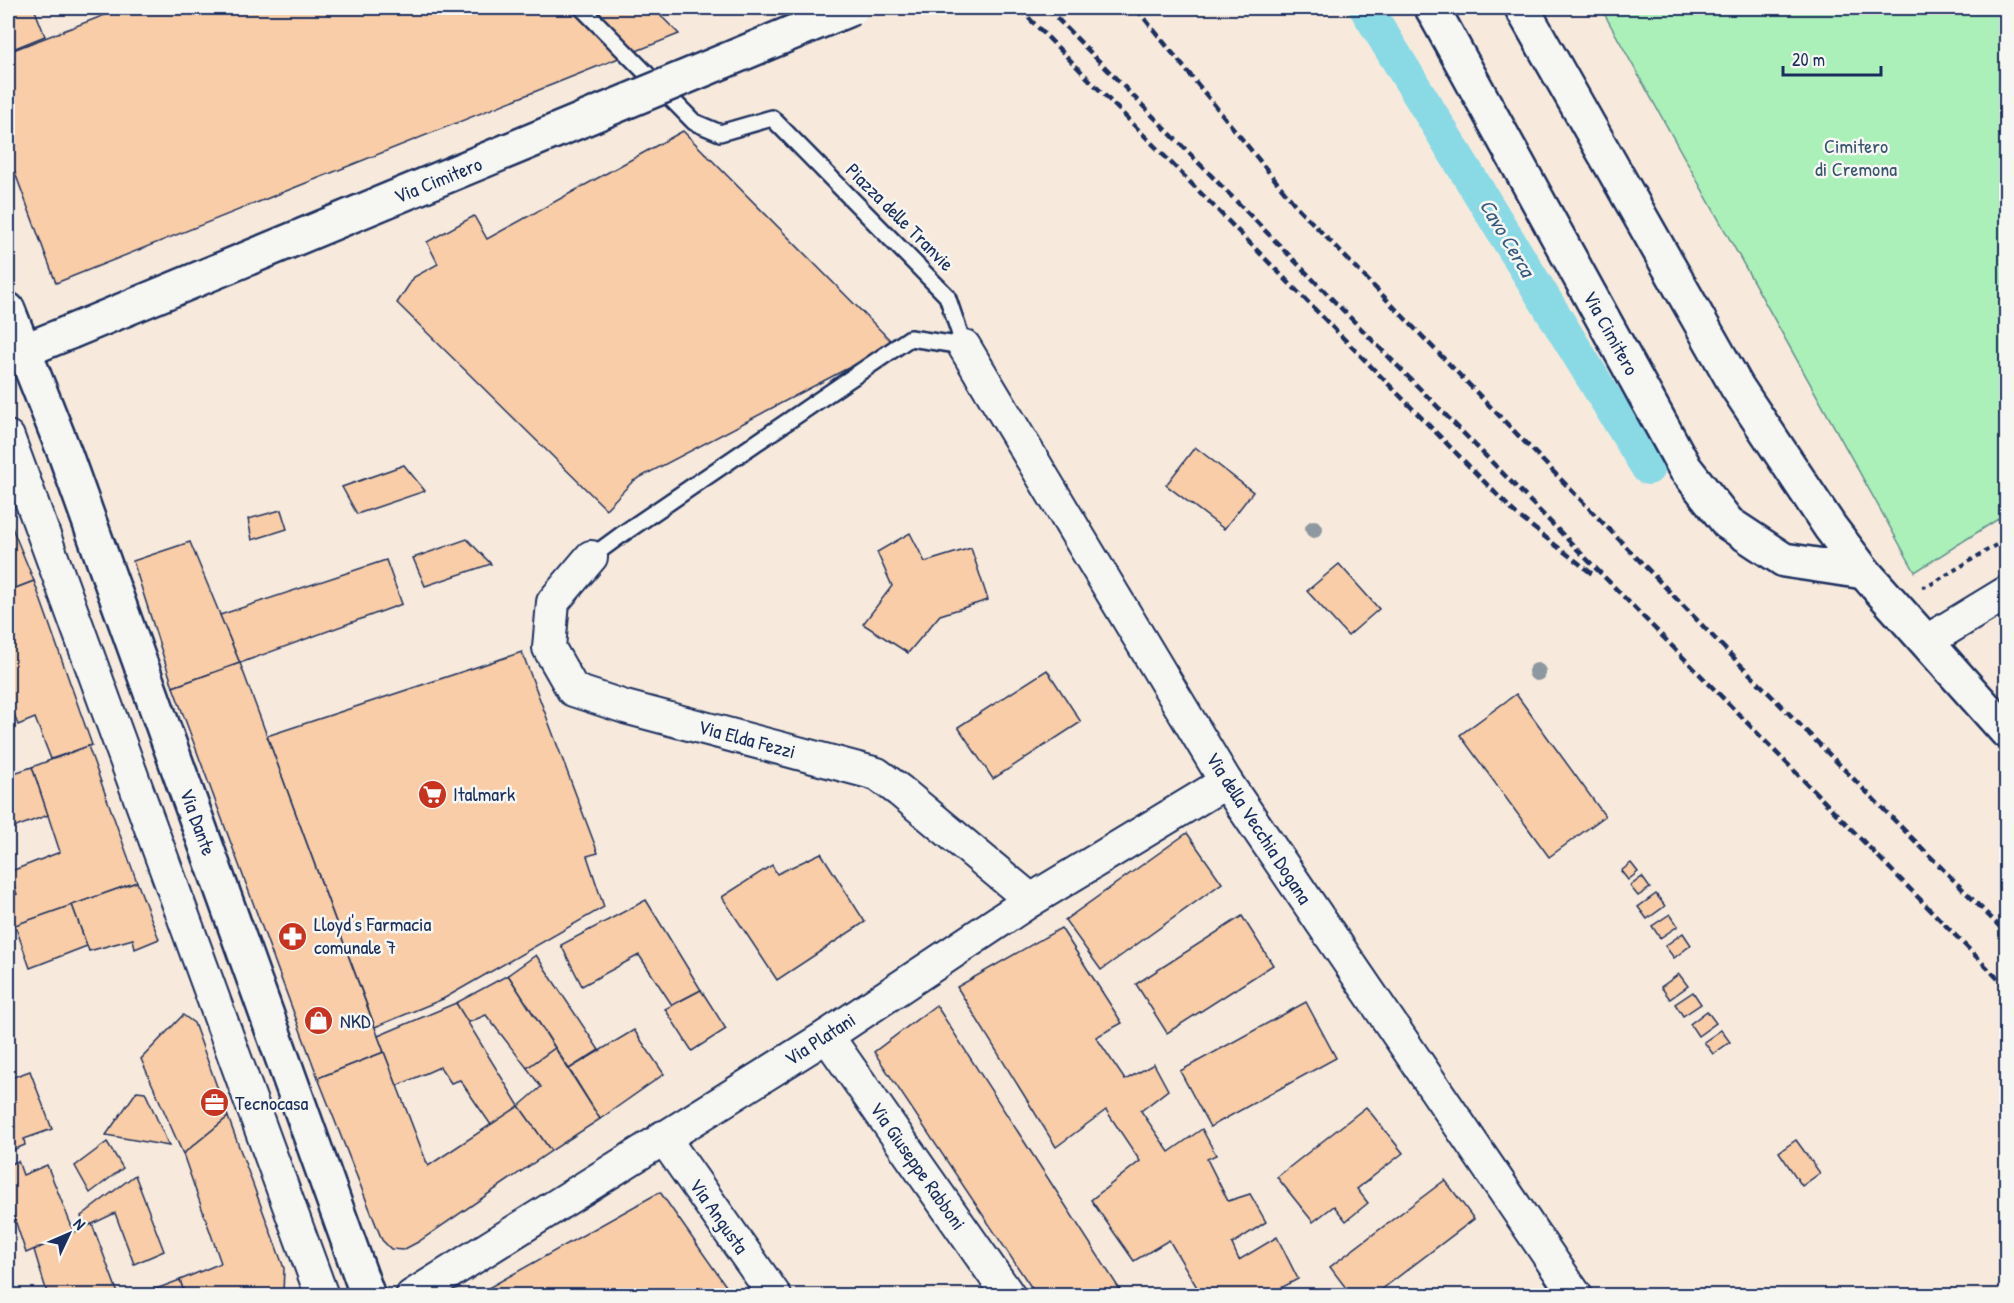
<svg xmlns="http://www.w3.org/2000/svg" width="2014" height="1303" viewBox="0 0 2014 1303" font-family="'Patrick Hand',sans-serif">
<rect width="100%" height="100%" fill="#f7eadc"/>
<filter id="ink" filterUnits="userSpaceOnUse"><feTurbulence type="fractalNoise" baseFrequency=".0167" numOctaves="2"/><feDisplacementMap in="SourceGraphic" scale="12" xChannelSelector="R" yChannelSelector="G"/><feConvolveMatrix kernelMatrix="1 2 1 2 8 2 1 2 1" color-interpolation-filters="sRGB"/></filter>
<g filter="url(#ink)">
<polygon fill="#abefb9" stroke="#638f8c" stroke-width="1.5" points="1601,8 2006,8 2006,514 1915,572"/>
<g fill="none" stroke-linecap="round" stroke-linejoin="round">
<polyline stroke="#8adae6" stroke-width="34" points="1366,8 1648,468"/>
</g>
<g fill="#f8cda7" stroke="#1b2f5e" stroke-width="1.5">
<polygon points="8,8 34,8 45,36 8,51"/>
<polygon points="123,8 653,8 679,34 56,283 8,154 8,52"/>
<polygon points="683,131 894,344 633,481 606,509 397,303 414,277 438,264 427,242 474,216 487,239"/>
<polygon points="1195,447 1253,492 1224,529 1166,485"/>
<polygon points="404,465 425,491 357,514 342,487"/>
<polygon points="281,510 287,529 252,540 248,519"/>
<polygon points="8,518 34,581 8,591"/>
<polygon points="910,533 925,562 971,548 988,600 940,615 908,653 863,624 892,586 877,552"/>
<polygon points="467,539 491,564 425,586 413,558"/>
<polygon points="190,542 240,663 173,687 133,561"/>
<polygon points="386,560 402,604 240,663 220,615"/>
<polygon points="1339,564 1379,609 1348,636 1307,591"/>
<polygon points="34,581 92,745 51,759 35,718 18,725 8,698 8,591"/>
<polygon points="522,652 598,853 587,856 604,907 443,999 375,1027 267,736"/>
<polygon points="240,663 384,1052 318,1078 173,687"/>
<polygon points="1047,670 1081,722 993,779 958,727"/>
<polygon points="1516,694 1605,816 1549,857 1460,735"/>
<polygon points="88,746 137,882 8,928 8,898 17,894 9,872 60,852 32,767"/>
<polygon points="32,767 48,815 8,830 8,775"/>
<polygon points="1187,833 1222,883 1101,970 1065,920"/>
<polygon points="821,853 865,922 777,980 722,897 772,865 777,874"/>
<polygon points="1631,863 1638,872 1628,880 1621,871"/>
<polygon points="1642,877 1650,888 1638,896 1630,886"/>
<polygon points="137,882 159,939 135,949 133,939 89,951 72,905"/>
<polygon points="1656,894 1665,906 1647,919 1638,907"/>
<polygon points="646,900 701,990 672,1005 639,955 582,986 561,945"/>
<polygon points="72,905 87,946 30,968 15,925"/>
<polygon points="1670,914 1678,926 1660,938 1652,926"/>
<polygon points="1242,916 1273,965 1167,1033 1136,984"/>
<polygon points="1061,928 1122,1023 1096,1037 1125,1080 1154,1064 1168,1090 1141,1111 1169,1152 1202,1129 1216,1155 1207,1159 1228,1201 1250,1194 1266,1222 1232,1244 1239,1260 1277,1237 1298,1279 1266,1296 1202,1296 1169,1240 1134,1261 1091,1200 1140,1161 1106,1110 1056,1147 957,987"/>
<polygon points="1683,933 1691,945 1674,958 1665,946"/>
<polygon points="536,955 599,1050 569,1069 508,975"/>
<polygon points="1679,974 1688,986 1670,999 1661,987"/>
<polygon points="508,975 555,1048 527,1068 486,1015 467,1023 456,1003"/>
<polygon points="701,990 726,1029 692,1051 665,1009"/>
<polygon points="1693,992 1701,1004 1683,1016 1675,1004"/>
<polygon points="1306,1002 1336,1058 1210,1127 1180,1071"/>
<polygon points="456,1003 519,1106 491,1125 460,1080 451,1083 440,1067 397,1086 378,1036"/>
<polygon points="936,1005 1124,1296 1037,1296 874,1052"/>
<polygon points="1707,1011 1716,1023 1698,1036 1690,1024"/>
<polygon points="183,1015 194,1023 228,1117 183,1154 141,1059"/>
<polygon points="634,1030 664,1074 600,1119 569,1069"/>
<polygon points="1721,1030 1730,1042 1713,1054 1704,1042"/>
<polygon points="555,1048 600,1119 551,1151 519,1106 541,1087 527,1068"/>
<polygon points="384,1052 428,1166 519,1106 551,1151 418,1242 403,1250 391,1249 382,1240 318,1078"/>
<polygon points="30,1071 52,1129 24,1139 25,1145 8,1152 8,1079"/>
<polygon points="137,1091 145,1092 169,1146 106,1135"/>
<polygon points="1366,1107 1403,1153 1357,1189 1368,1203 1346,1221 1334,1206 1313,1222 1277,1177"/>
<polygon points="228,1117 284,1268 283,1293 281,1296 185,1296 180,1280 221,1263 183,1154"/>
<polygon points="1796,1140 1820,1173 1802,1186 1779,1152"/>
<polygon points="107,1142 123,1168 90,1193 75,1166"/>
<polygon points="18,1161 23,1175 47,1165 74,1232 26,1253 8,1199 8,1165"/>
<polygon points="135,1175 164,1251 134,1264 115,1213 84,1228 81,1216"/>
<polygon points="1445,1180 1474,1219 1373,1296 1352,1296 1330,1267"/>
<polygon points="660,1192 733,1296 474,1296"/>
<polygon points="92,1224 119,1296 48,1296 34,1250"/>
<polygon points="180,1280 185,1296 137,1296"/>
</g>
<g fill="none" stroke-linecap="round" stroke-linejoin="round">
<defs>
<polyline id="lane" points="582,8 694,122 720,133 772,118 947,296 964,346 910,338 621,535 591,557"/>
<g id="street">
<polyline points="964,346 1226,782 1576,1296"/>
<polyline points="8,437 322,1296"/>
<polyline points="591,557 553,602 549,648 573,690 625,707 877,774 900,791 1031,900"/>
<polyline points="1927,641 2006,593"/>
<polyline points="827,1036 1009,1296"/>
<polyline points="663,1137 775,1296"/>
<polyline points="412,1296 827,1036 1031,900 1226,782"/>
</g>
<g id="secondary">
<polyline points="1432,8 1685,468 1728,523 1784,560 1864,572"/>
<polyline points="1522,8 1737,387 1830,527 1864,572 2006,731"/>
<polyline points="8,310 65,454 368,1296"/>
<polyline points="23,351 70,332"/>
</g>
</defs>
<use href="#lane" stroke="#1b2f5e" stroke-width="20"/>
<use href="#street" stroke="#1b2f5e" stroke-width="36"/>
<use href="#secondary" stroke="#1b2f5e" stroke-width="38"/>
<polyline stroke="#1b2f5e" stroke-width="4" stroke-dasharray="4.5 4.5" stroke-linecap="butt" points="1922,587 1928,586 2006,539"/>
<use href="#lane" stroke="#f6f6f2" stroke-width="15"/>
<use href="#street" stroke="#f6f6f2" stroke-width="32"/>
<use href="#secondary" stroke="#f6f6f2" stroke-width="33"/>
<g stroke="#1b2f5e" stroke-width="4.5" stroke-dasharray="9 4.5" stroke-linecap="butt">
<polyline points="1019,8 1517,515 1595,576"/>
<polyline points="1047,8 2006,987"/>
<polyline points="1136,8 1297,207 1729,653 2006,933"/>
</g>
<defs>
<polyline id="secondary-bridge" points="70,332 852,8"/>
</defs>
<use href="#secondary-bridge" stroke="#1b2f5e" stroke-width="38" stroke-linecap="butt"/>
<use href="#secondary-bridge" stroke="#f6f6f2" stroke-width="33"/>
</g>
<g fill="#8e98a1">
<circle cx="1314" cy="529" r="9"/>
<circle cx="1537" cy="672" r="9"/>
</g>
</g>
<defs>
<symbol id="supermarket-disc" viewBox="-11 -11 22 22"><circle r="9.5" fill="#c8321e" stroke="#f6f6f2"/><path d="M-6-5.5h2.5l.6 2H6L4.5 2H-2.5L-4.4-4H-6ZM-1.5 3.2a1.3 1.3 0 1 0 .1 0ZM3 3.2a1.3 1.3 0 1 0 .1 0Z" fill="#fff"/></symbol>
<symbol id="pharmacy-disc" viewBox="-11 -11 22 22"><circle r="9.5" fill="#c8321e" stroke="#f6f6f2"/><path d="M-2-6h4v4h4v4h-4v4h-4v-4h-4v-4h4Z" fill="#fff"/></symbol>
<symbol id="shop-disc" viewBox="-11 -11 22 22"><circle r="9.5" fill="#c8321e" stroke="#f6f6f2"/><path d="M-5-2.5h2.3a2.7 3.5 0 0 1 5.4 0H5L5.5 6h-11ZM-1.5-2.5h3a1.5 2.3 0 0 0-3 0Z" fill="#fff"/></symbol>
<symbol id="office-disc" viewBox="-11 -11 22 22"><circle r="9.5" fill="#c8321e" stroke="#f6f6f2"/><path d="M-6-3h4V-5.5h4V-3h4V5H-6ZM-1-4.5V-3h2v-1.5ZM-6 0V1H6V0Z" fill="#fff"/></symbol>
</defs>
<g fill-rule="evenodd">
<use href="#supermarket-disc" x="416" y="778" width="33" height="33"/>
<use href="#pharmacy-disc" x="276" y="920" width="33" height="33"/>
<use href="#shop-disc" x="302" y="1004" width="33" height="33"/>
<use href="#office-disc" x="198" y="1086" width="33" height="33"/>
</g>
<g text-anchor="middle" stroke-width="5" stroke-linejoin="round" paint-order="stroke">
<g font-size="20" fill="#385570" stroke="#f6f6f2">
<text x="1856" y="153">Cimitero<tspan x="1856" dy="23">di Cremona</tspan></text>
</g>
<g font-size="20" fill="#1b2f5e" stroke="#f6f6f2">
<text transform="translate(438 180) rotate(-22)" y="7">Via Cimitero</text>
<text transform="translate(900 217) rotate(45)" y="7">Piazza delle Tranvie</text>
<text transform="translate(1611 333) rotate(61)" y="7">Via Cimitero</text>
<text transform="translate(747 739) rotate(15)" y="7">Via Elda Fezzi</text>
<text transform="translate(198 822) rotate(70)" y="7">Via Dante</text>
<text transform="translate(1259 828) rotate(57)" y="7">Via della Vecchia Dogana</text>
<text transform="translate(820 1039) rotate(-33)" y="7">Via Platani</text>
<text transform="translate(918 1166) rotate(55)" y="7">Via Giuseppe Rabboni</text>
<text transform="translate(719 1216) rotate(55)" y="7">Via Angusta</text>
</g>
<g font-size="20" fill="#1b2f5e" stroke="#f6f6f2" text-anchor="start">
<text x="453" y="801">Italmark</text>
<text x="314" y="931">Lloyd's Farmacia<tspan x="314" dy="23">comunale 7</tspan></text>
<text x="340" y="1028">NKD</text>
<text x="235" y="1110">Tecnocasa</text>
</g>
<g font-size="21" font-style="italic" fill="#375a80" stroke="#f6f6f2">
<text transform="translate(1507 238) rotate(59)" y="7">Cavo Cerca</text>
</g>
</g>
<rect width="2014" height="1303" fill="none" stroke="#f6f6f2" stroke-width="30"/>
<rect x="15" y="15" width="1984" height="1273" fill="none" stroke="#1b2f5e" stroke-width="2" filter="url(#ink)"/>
<g transform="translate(69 1234) rotate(46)" stroke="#f6f6f2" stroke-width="4.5" paint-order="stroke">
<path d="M0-4.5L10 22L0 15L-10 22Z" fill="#1b2f5e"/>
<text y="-9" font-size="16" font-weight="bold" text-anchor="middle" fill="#1b2f5e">N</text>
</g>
<path d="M1783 66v9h98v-9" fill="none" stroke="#1b2f5e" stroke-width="3"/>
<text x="1792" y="66" font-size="18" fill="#1b2f5e" stroke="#f6f6f2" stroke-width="4.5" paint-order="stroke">20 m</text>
</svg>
